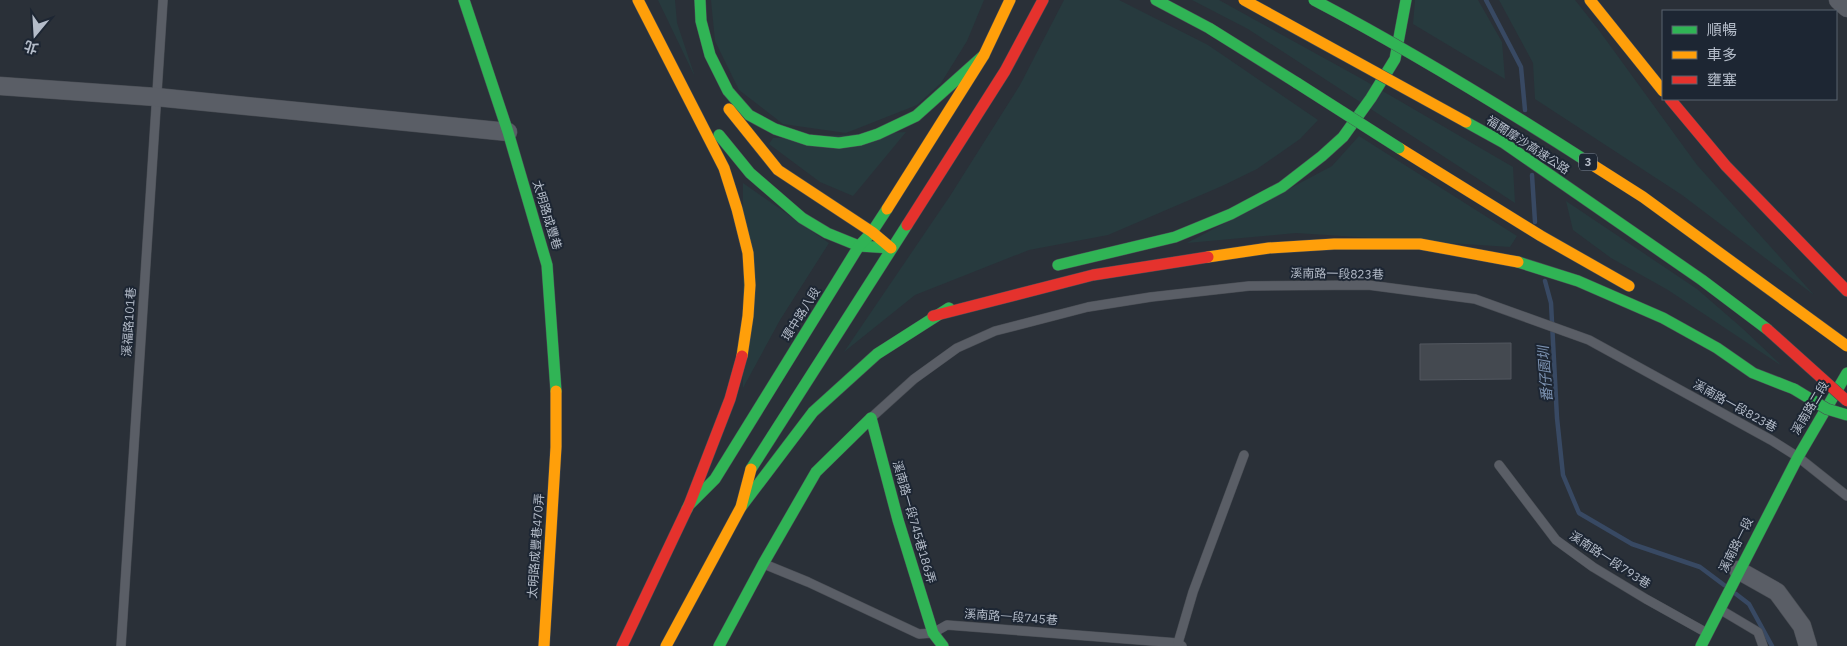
<svg xmlns="http://www.w3.org/2000/svg" width="1847" height="646" viewBox="0 0 1847 646" font-family="'IBM Plex Sans','Noto Sans TC',sans-serif">
<rect width="100%" height="100%" fill="#2a3038"/>
<g fill="#273a3e">
<polygon points="658,0 675,0 677,23 695,77"/>
<polygon points="711,0 984,0 967,41 941,83 917,105 846,133 783,124 739,90 715,41"/>
<polygon points="1064,0 1119,0 1208,45 1318,120 1300,139 1257,169 1222,186 1108,235 1029,250 915,295 844,352 950,196 1020,85"/>
<polygon points="1192,0 1219,0 1362,79 1513,167 1515,203 1248,29"/>
<polygon points="1415,0 1478,0 1502,42 1505,79 1413,24"/>
<polygon points="1499,0 1575,0 1598,29 1697,165 1814,295 1682,195 1535,99 1533,63"/>
<polygon points="906,132 853,196 820,182 769,144 773,138"/>
<polygon points="1359,136 1517,236 1510,247 1296,233 1187,243 1332,166"/>
<polygon points="743,183 829,243 780,320 743,388"/>
<polygon points="1566,201 1697,289 1742,328 1782,366 1668,290 1611,258 1573,230"/>
</g>
<g fill="none" stroke-linecap="round" stroke-linejoin="round">
<g stroke="#384963" stroke-width="4.5">
<polyline points="1486,0 1521,67 1525,110"/>
<polyline points="1532,175 1535,222"/>
<polyline points="1545,281 1551,303 1557,418 1563,475 1579,513 1632,544 1700,567 1724,585"/>
<polyline points="1736,594 1749,604 1772,646"/>
</g>
</g>
<polygon fill="#444950" stroke="#52575f" points="1511,343 1511,379 1420,380 1420,344"/>
<g fill="none" stroke-linecap="round" stroke-linejoin="round">
<defs>
<g id="lane">
<polyline points="872,417 914,379 957,348 995,331 1088,307 1151,297 1249,286 1368,285 1475,299 1589,340 1771,440 1798,457 1847,496"/>
<polyline points="1499,465 1556,540 1593,567 1646,599 1707,633"/>
<polyline points="764,564 808,582 919,634 933,633 947,625 1178,643 1182,646"/>
<polyline points="1721,610 1758,632 1763,646"/>
<polyline points="1178,643 1193,592 1244,455"/>
<polyline points="121,646 163,0"/>
</g>
<g id="street">
<polyline points="1838,0 1847,8"/>
<polyline points="0,86 156,97 508,132"/>
<polyline points="1738,570 1777,592 1802,626 1808,646"/>
</g>
<g id="fast">
<polyline points="464,0 508,132 547,265 556,391"/>
<polyline points="700,0 701,21 710,55 728,91 749,115 775,129 808,140 839,143 860,140 878,134 916,116 984,55"/>
<polyline points="1156,0 1209,28 1297,83"/>
<polyline points="719,135 750,173 802,218 827,233 859,246 891,248"/>
<polyline points="1518,262 1578,281 1663,318 1717,348 1753,373 1794,389"/>
<polyline points="1058,265 1175,237 1231,214 1282,187 1322,156 1343,137 1371,98 1395,59 1406,0"/>
<polyline points="871,418 898,520 933,633 943,646"/>
<polyline points="751,469 907,225"/>
<polyline points="741,507 813,412 877,354 949,308"/>
<polyline points="687,509 689,505 715,479 859,246 872,232 887,209"/>
<polyline points="719,646 763,564 816,472 871,418"/>
<polyline points="1701,646 1798,457 1847,373"/>
</g>
<g id="slow">
<polyline points="638,0 724,168 737,209 748,253 750,285 748,316 742,356"/>
<polyline points="1590,0 1663,91"/>
<polyline points="729,109 778,170 872,232 891,248"/>
<polyline points="1399,148 1541,236 1629,286"/>
<polyline points="887,209 984,55 1010,0"/>
<polyline points="1208,257 1269,248 1334,244 1420,244 1518,262"/>
<polyline points="544,646 556,447 556,391"/>
<polyline points="666,646 741,507 751,469"/>
</g>
<g id="jam">
<polyline points="1670,99 1726,166 1847,291"/>
<polyline points="907,225 1005,71 1043,0"/>
<polyline points="933,316 1093,275 1208,257"/>
<polyline points="689,505 730,399 742,356"/>
<polyline points="622,646 687,509"/>
</g>
</defs>
<use href="#lane" stroke="#484c53" stroke-width="10"/>
<use href="#street" stroke="#484c53" stroke-width="19"/>
<use href="#fast" stroke="#484c53" stroke-width="12"/>
<use href="#slow" stroke="#484c53" stroke-width="12"/>
<use href="#jam" stroke="#484c53" stroke-width="12"/>
<use href="#lane" stroke="#5a5e66" stroke-width="9"/>
<use href="#street" stroke="#5a5e66" stroke-width="18"/>
<use href="#fast" stroke="#30b455" stroke-width="11"/>
<use href="#slow" stroke="#ff9f0a" stroke-width="11"/>
<use href="#jam" stroke="#e5322d" stroke-width="11"/>
<defs>
<g id="fast-bridge">
<path d="M1314,0C1408,49 1499,105 1588,162"/>
<polyline points="1297,83 1399,148"/>
<polyline points="1466,122 1504,143 1702,280 1767,329"/>
<polyline points="1794,389 1827,409 1847,415"/>
</g>
<g id="slow-bridge">
<polyline points="1244,0 1466,122"/>
<polyline points="1588,162 1643,197 1847,346"/>
</g>
<polyline id="jam-bridge" points="1767,329 1847,401"/>
</defs>
<use href="#fast-bridge" stroke="#474c53" stroke-width="12" stroke-linecap="butt"/>
<use href="#slow-bridge" stroke="#474c53" stroke-width="12" stroke-linecap="butt"/>
<use href="#jam-bridge" stroke="#474c53" stroke-width="12" stroke-linecap="butt"/>
<use href="#fast-bridge" stroke="#30b455" stroke-width="11"/>
<use href="#slow-bridge" stroke="#ff9f0a" stroke-width="11"/>
<use href="#jam-bridge" stroke="#e5322d" stroke-width="11"/>
</g>
<g text-anchor="middle" stroke-width="4" stroke-linejoin="round" paint-order="stroke">
<rect fill="#1d2633" stroke="#878f9c" stroke-width="1" x="1579" y="153.5" width="18" height="17" rx="4"/>
<g font-size="11" font-weight="bold" fill="#b4bcc9">
<text x="1588" y="166">3</text>
</g>
<g font-size="12" fill="#b4bcc9" stroke="#1d2633">
<text transform="translate(1528 145) rotate(33)" y="4">福爾摩沙高速公路</text>
<text transform="translate(547 215) rotate(73)" y="4">太明路成豐巷</text>
<text transform="translate(1337 274) rotate(1)" y="4">溪南路一段823巷</text>
<text transform="translate(801 314) rotate(-58)" y="4">環中路八段</text>
<text transform="translate(129 322) rotate(-86)" y="4">溪福路101巷</text>
<text transform="translate(1735 406) rotate(29)" y="4">溪南路一段823巷</text>
<text transform="translate(1810 408) rotate(-59)" y="4">溪南路二段</text>
<text transform="translate(914 522) rotate(74)" y="4">溪南路一段745巷186弄</text>
<text transform="translate(1736 545) rotate(-63)" y="4">溪南路一段</text>
<text transform="translate(536 546) rotate(-86)" y="4">太明路成豐巷470弄</text>
<text transform="translate(1610 560) rotate(33)" y="4">溪南路一段793巷</text>
<text transform="translate(1011 617) rotate(4)" y="4">溪南路一段745巷</text>
</g>
<g font-size="14" font-style="italic" fill="#7c92b1" stroke="#1d2633">
<text transform="translate(1545 374) rotate(-94)" y="5">番仔園圳</text>
</g>
</g>
<rect x="1662" y="10" width="175" height="90" fill="#1d2633" stroke="#59626f"/>
<rect x="1672" y="26" width="25" height="8" fill="#30b455" stroke="#59626f"/>
<text x="1707" y="35" font-size="15" fill="#b4bcc9">順暢</text>
<rect x="1672" y="51" width="25" height="8" fill="#ff9f0a" stroke="#59626f"/>
<text x="1707" y="60" font-size="15" fill="#b4bcc9">車多</text>
<rect x="1672" y="76" width="25" height="8" fill="#e5322d" stroke="#59626f"/>
<text x="1707" y="85" font-size="15" fill="#b4bcc9">壅塞</text>
<g transform="translate(35 35) rotate(198)" stroke="#1d2633" stroke-width="4" paint-order="stroke">
<path d="M0-4L9 19L0 12L-9 19Z" fill="#b4bcc9"/>
<text y="-8" font-size="14" font-weight="bold" text-anchor="middle" fill="#b4bcc9">北</text>
</g>
</svg>
